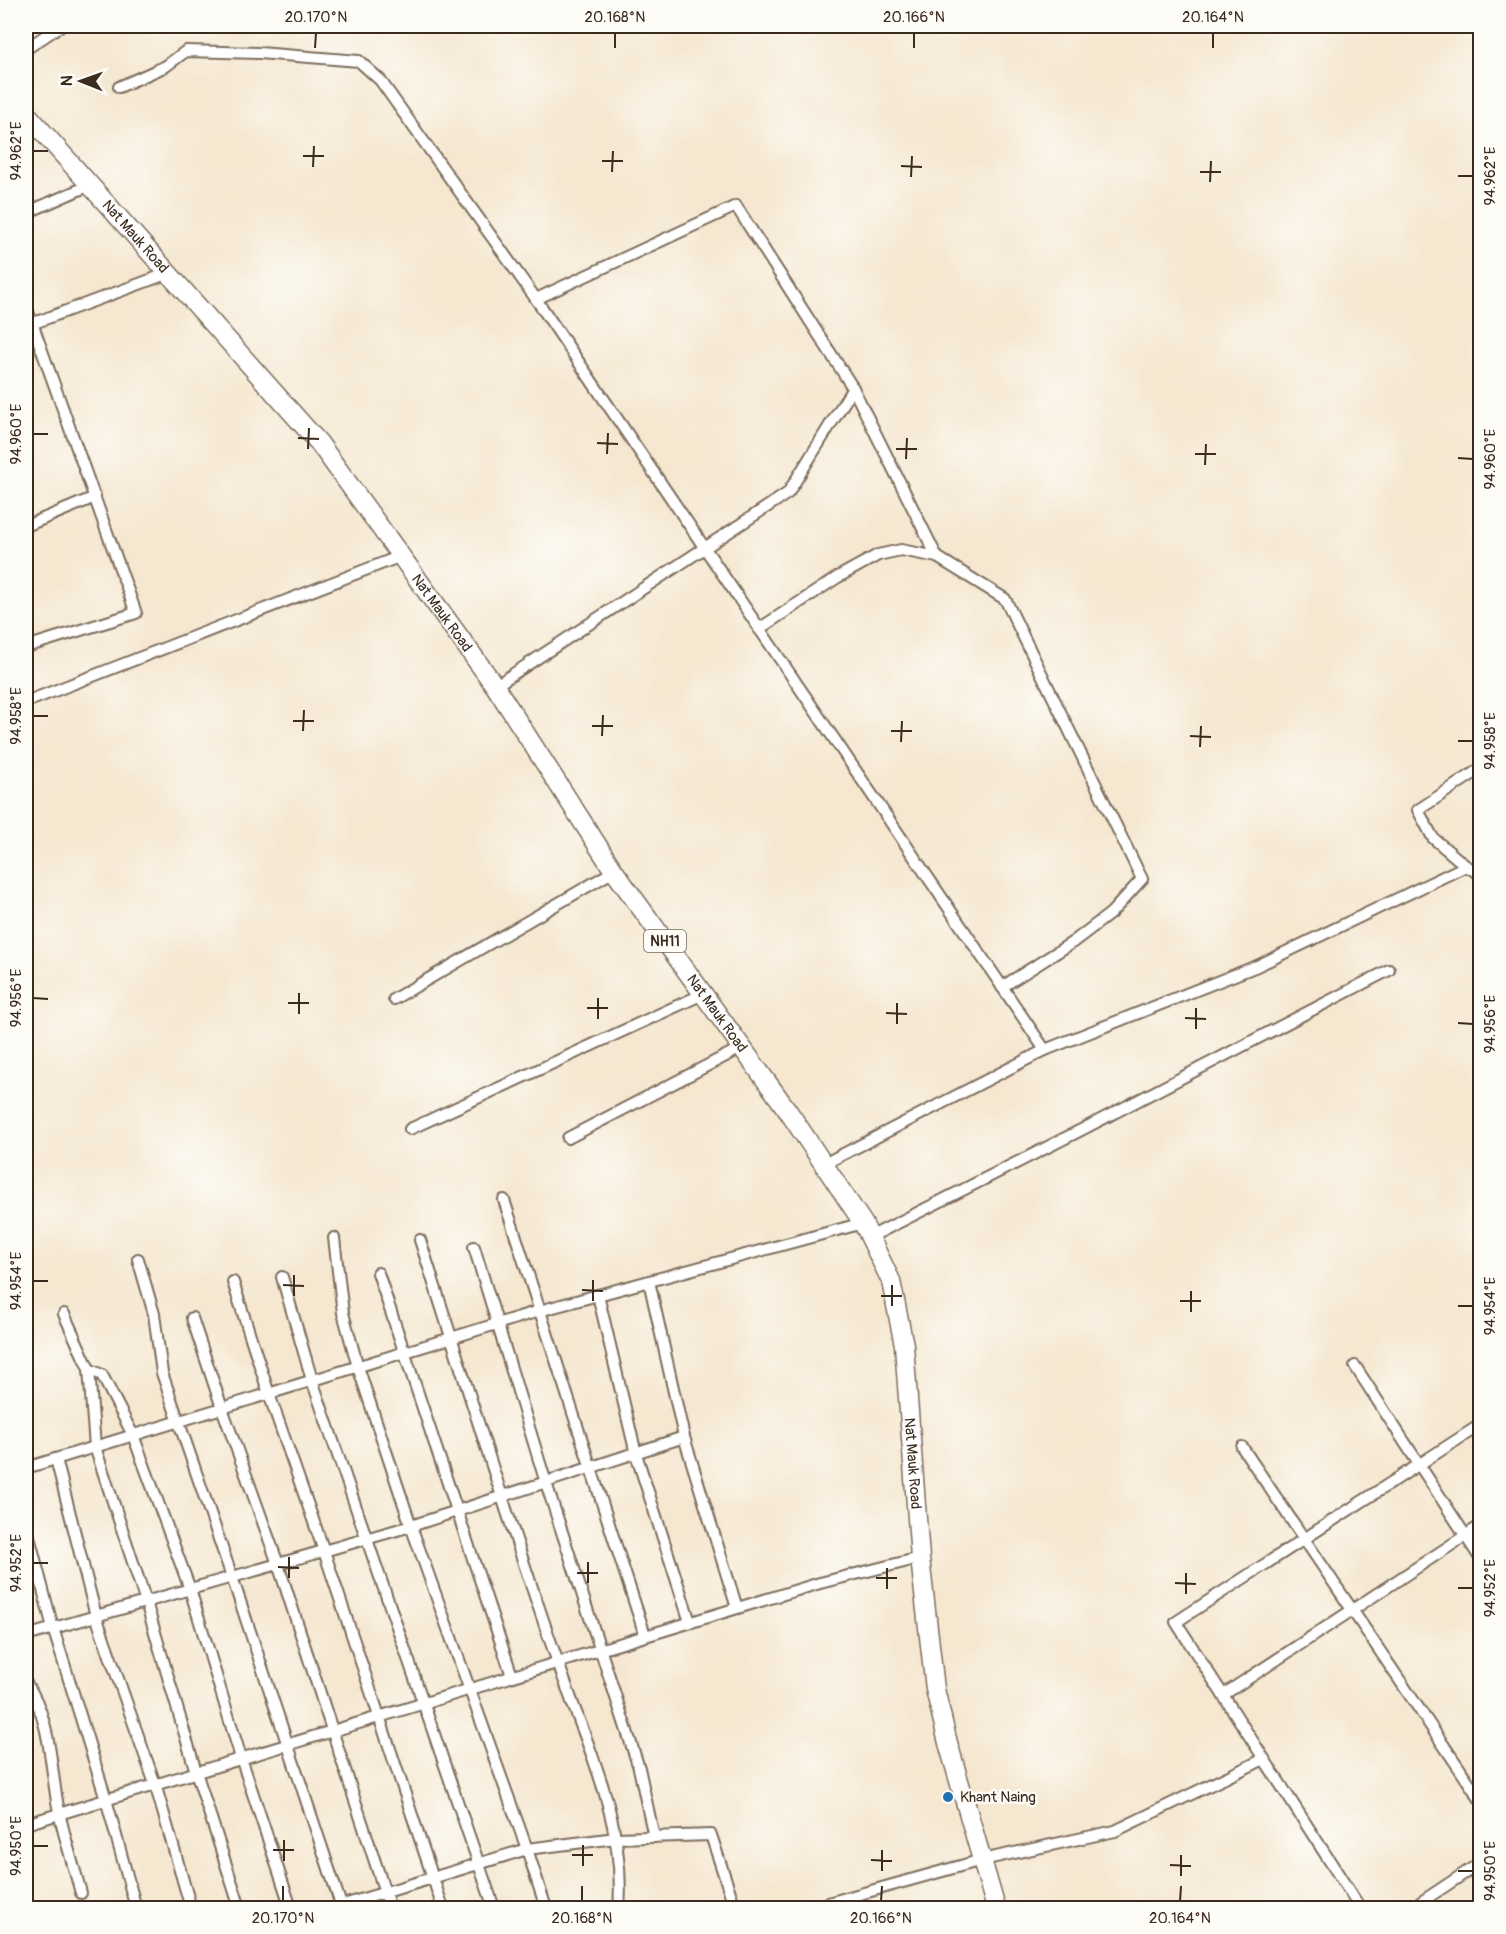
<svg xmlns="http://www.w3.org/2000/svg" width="1506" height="1934" viewBox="0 0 1506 1934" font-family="Pangolin,sans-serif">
<rect width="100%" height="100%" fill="#fdfcf7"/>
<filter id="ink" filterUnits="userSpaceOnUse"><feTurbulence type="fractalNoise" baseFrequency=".0167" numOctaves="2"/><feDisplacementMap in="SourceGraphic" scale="12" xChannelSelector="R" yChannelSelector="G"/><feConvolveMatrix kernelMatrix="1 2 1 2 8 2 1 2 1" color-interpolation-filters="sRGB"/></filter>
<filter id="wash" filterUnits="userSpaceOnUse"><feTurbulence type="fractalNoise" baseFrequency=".008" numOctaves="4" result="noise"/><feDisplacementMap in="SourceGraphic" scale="24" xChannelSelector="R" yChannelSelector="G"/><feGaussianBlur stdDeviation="1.35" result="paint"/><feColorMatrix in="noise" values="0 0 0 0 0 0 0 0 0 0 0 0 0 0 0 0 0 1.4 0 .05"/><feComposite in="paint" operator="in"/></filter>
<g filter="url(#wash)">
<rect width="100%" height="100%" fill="#f5e7d0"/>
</g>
<g filter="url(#ink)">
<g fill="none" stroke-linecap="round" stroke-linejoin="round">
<defs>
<g id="minor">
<polyline points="26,49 60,26"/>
<polyline points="119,87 166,66 186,51 259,53 359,61 380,80 536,299 1045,1050"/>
<polyline points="26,213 90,185"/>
<polyline points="26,306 136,613 26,647"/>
<polyline points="26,326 169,273"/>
<polyline points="853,388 937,557"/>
<polyline points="26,526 95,497"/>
<polyline points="759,629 838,577 878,555 901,550 937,557 1005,599 1142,879 1111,913 1073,942 1002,987"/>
<polyline points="495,686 788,493 853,388 736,206 536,299"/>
<polyline points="26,702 401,556"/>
<polyline points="1466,866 1433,838 1418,810 1480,769"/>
<polyline points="394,999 614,871"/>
<polyline points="410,1129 703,994"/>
<polyline points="568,1138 741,1048"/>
<polyline points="824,1164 1045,1050 1257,966 1466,866 1480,874"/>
<polyline points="504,1200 645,1635"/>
<polyline points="870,1237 1085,1128 1389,970"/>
<polyline points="334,1238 343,1313 358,1367 411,1526 527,1849 546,1908"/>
<path d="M420,1240C460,1363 497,1486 539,1608C550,1641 562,1674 574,1707C599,1771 625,1838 619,1908"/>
<polyline points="474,1247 546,1483 639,1768 654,1837"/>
<polyline points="138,1259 154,1314 162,1373 232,1577 342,1908"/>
<polyline points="378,1273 512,1676"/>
<polyline points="282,1277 312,1380 494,1908"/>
<polyline points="649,1281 684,1437 737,1608"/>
<polyline points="233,1282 269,1394 324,1551 443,1908"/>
<polyline points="598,1295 636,1454 690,1622"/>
<polyline points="64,1314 89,1369 95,1447 146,1602 196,1772 240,1908"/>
<polyline points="192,1318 222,1408 278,1564 390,1908"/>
<polyline points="1355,1366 1480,1558"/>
<polyline points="89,1369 102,1375 133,1435 190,1589 241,1758 291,1908"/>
<polyline points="1242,1447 1480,1799"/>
<polyline points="56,1459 96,1616 155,1784 191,1908"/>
<polyline points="26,1468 539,1311 863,1223"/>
<polyline points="26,1525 53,1628 106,1799 136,1908"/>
<polyline points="26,1636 411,1526 684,1437"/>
<path d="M26,1683C52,1719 50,1770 59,1812C65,1840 74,1867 81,1893"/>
<polyline points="1223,1695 1480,1526"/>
<polyline points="26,1824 820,1583 920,1558"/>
<polyline points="334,1908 527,1849 616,1838 711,1835 735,1908"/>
<polyline points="810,1908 982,1860 1115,1831 1264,1759"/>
<polyline points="1360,1908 1176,1622 1480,1425"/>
<polyline points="1412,1908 1480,1863"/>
</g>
<g id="trunk">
<path id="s1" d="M26,113L319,443L495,686L614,871L788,1111L863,1223L891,1281L904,1345L920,1558L935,1689L948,1743L996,1908"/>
</g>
</defs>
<use href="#minor" stroke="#7c6c5c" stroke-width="14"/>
<use href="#trunk" stroke="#7c6c5c" stroke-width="21"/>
<use href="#minor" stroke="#fff" stroke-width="10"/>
<use href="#trunk" stroke="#fff" stroke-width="18"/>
</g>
</g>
<path fill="none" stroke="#3b2a1e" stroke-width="2" d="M315,48L316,33M615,48V33M914,48V33M1213,48V33M33,151H48M303,156H324M602,161H623M901,166L922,167M313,167L314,146M612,172L613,151M1200,172H1221M1458,176H1473M911,177L912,156M1210,182L1211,161M33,434H48M298,438L319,439M597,443L618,444M308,449L309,428M896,449H917M607,454L608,433M1195,454H1216M1458,458L1473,459M906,459L907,438M1205,465L1206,444M33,716H48M293,721H314M592,726H613M303,731L304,710M891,731H912M602,736L603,715M1190,736L1211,737M1458,741H1473M901,742L902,721M1200,747L1201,726M33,998L48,999M288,1003H309M587,1008H608M886,1013L907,1014M299,1014V993M1185,1018L1206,1019M598,1019V998M1458,1023L1473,1024M897,1024V1003M1196,1029V1008M33,1281H48M283,1285L304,1286M582,1290L603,1291M294,1296V1275M881,1296H902M593,1301V1280M1180,1301H1201M892,1306V1285M1458,1306H1473M1191,1312V1291M33,1563H48M278,1567L299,1568M577,1573H598M289,1578V1557M876,1578H897M588,1583V1562M1175,1583L1196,1584M1458,1588H1473M887,1589V1568M1186,1594V1573M33,1846H48M273,1850H294M572,1855H593M871,1860L892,1861M284,1861V1840M1170,1865L1191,1866M583,1866V1845M882,1871V1850M1458,1871H1473M1181,1876V1855M283,1901V1886M582,1901V1886M881,1901L882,1886M1180,1901L1181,1886"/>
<circle fill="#1f6fb2" stroke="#fdfcf7" stroke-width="2" cx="948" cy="1797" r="6"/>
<g text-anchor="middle" stroke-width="5" stroke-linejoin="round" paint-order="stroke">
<rect fill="#fdfcf7" stroke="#75695f" stroke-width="1.5" x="644" y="930" width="42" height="22" rx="4.5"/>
<g font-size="14" font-weight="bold" fill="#3b2a1e">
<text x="665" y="946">NH11</text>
</g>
<g font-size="15" fill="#3b2a1e" stroke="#fdfcf7">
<text dy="5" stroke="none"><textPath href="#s1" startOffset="165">Nat Mauk Road</textPath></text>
<text dy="5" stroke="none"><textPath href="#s1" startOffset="651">Nat Mauk Road</textPath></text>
<text dy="5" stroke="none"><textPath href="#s1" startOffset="1137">Nat Mauk Road</textPath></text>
<text dy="5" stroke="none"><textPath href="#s1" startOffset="1641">Nat Mauk Road</textPath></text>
</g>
<g font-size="15" fill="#3b2a1e" stroke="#fdfcf7" text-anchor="start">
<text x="960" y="1802">Khant Naing</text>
</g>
</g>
<rect width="1506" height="1934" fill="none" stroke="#fdfcf7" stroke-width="66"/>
<g transform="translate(81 81) rotate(271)" stroke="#fdfcf7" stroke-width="4.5" paint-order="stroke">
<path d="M0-4.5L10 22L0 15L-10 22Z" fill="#3b2a1e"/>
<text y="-9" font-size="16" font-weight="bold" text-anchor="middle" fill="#3b2a1e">N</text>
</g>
<rect x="33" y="33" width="1440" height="1868" fill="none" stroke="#3b2a1e" stroke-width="2"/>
<g font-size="15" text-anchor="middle" fill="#3b2a1e">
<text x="316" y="22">20.170°N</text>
<text x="615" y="22">20.168°N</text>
<text x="914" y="22">20.166°N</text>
<text x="1213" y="22">20.164°N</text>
<text transform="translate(16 151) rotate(-90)" y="5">94.962°E</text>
<text transform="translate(1490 176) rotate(-90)" y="5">94.962°E</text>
<text transform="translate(16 434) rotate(-90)" y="5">94.960°E</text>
<text transform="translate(1490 459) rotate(-90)" y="5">94.960°E</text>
<text transform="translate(16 716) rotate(-90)" y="5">94.958°E</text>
<text transform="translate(1490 741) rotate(-90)" y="5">94.958°E</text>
<text transform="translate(16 998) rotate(-90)" y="5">94.956°E</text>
<text transform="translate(1490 1024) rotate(-90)" y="5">94.956°E</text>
<text transform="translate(16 1281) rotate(-90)" y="5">94.954°E</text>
<text transform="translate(1490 1306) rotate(-90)" y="5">94.954°E</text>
<text transform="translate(16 1563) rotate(-90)" y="5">94.952°E</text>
<text transform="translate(1490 1588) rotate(-90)" y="5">94.952°E</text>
<text transform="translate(16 1846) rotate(-90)" y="5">94.950°E</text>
<text transform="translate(1490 1871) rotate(-90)" y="5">94.950°E</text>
<text x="283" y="1923">20.170°N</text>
<text x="582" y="1923">20.168°N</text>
<text x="881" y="1923">20.166°N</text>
<text x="1180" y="1923">20.164°N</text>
</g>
</svg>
